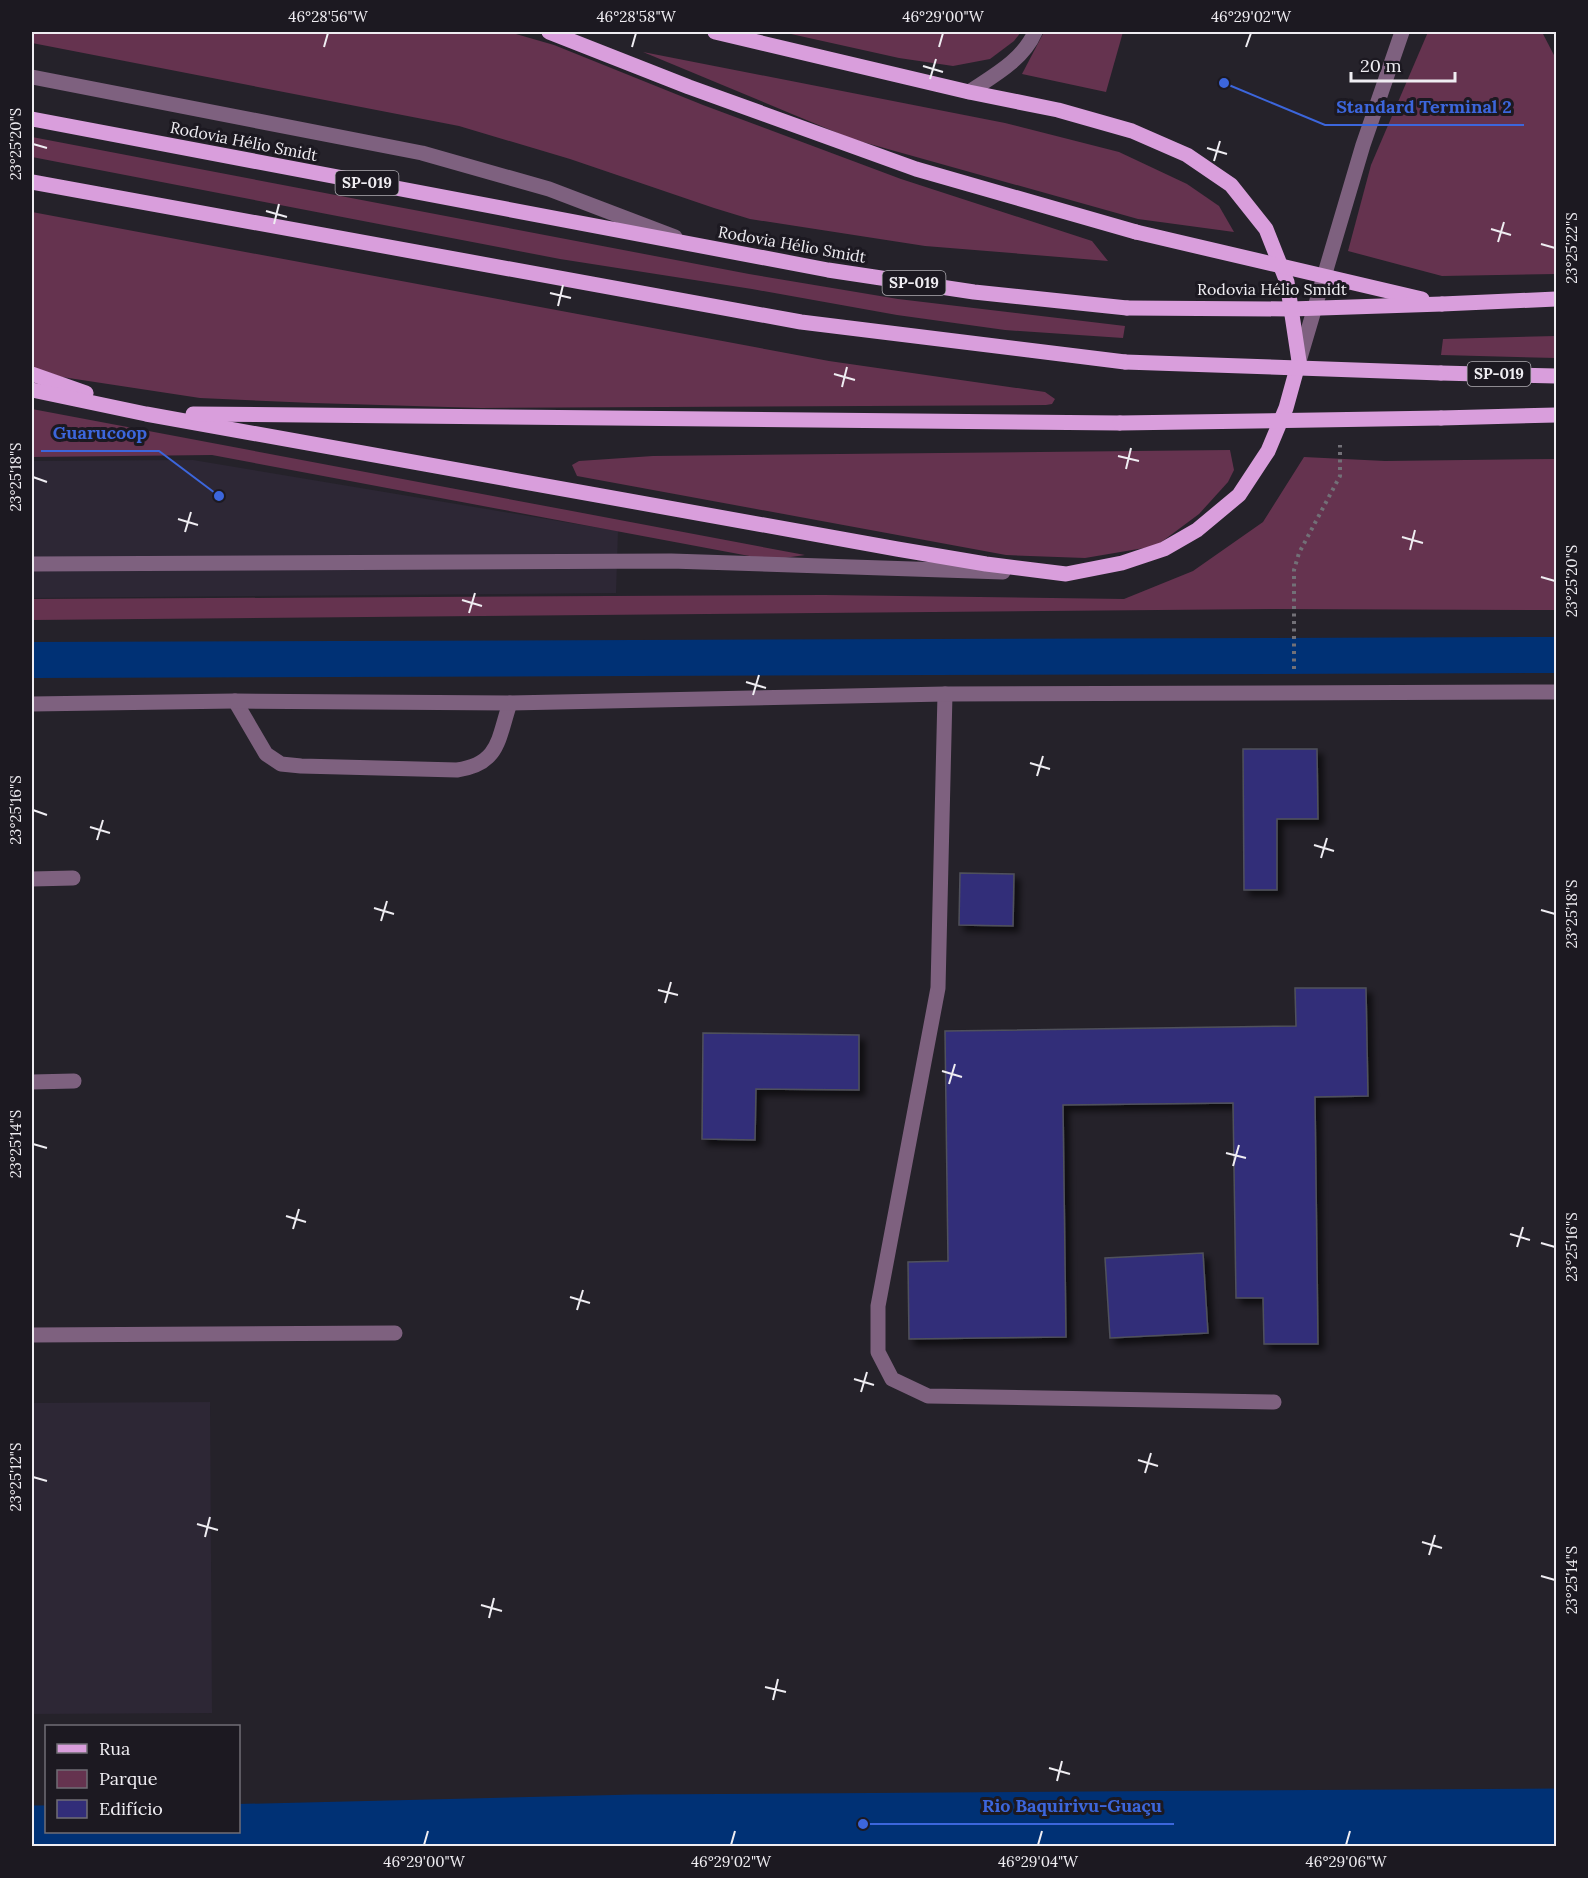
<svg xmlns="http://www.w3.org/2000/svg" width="1588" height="1878" viewBox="0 0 1588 1878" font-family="Lora,serif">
<defs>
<filter id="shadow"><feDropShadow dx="5.5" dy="5.5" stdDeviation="3" flood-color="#0009"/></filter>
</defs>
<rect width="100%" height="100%" fill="#25222a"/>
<g fill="#2d2735">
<polygon points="193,460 618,531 616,593 32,598 32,461"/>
<polygon points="210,1402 212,1713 32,1714 32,1403"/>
</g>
<g fill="#65334f">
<polygon points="32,32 509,32 554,45 703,105 901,179 1092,241 1108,261 925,246 750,219 714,208 570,159 459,126 32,43"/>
<polygon points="782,32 1021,32 1014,41 990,59 953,66 899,58"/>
<polygon points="1044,32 1123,32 1106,92 1022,74"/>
<polygon points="1428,32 1542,32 1556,59 1556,274 1442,276 1348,251 1371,165"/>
<polygon points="643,52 1005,123 1119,152 1187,184 1219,206 1234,232 1138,219 852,139"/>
<polygon points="32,137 749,274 898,299 1125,326 1123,338 1005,330 897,315 752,289 560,259 32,157"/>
<polygon points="32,212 829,361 1045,392 1055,399 1052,404 1046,405 481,408 313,403 200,398 62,377 32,367"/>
<polygon points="1556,336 1556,358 1441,355 1443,339"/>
<polygon points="32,409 805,555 770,560 212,455 32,457"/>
<polygon points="1230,450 1234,470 1228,482 1199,514 1156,546 1085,558 1006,555 577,476 572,465 579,461 653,456"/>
<polygon points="1304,457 1385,461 1556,459 1556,610 1274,609 32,620 32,599 824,595 1124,599 1193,571 1263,522"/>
</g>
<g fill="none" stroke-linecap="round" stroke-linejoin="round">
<polyline stroke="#003175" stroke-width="36" points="32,660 1556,655"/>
<polyline stroke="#003175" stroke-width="63" points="32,1837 219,1836 636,1826 1556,1820"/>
</g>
<g fill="#322d79" stroke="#50515b" stroke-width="1.5" filter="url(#shadow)">
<polygon points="1243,749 1317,749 1318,819 1277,819 1277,890 1244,890"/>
<polygon points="960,873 1014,874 1013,926 959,925"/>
<polygon points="1295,988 1366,988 1368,1096 1315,1097 1318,1344 1264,1344 1263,1298 1236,1298 1233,1103 1063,1105 1066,1337 909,1339 908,1262 948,1261 945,1031 1296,1026"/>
<polygon points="703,1033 859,1035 859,1090 756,1089 755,1140 702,1139"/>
<polygon points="1203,1253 1208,1333 1110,1338 1105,1258"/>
</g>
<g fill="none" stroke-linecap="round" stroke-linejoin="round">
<polyline stroke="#727077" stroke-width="4" stroke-dasharray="3 4.5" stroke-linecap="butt" points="1294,669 1294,570 1299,553 1340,476 1340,445"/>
<g stroke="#7e617f" stroke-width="15">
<path d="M969,92C993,76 1023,60 1035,32"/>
<polyline points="32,564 671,561 1003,572"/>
<polyline points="945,694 938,988 878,1306 878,1352 892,1379 928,1396 1274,1402"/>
<path d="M235,701L266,754L281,764L301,766L457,770C500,764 498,738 510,703"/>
<polyline points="32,879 73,878"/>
<polyline points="32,1082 74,1081"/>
<polyline points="32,1335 395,1333"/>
</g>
<g stroke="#7e617f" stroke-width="15">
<polyline points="32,77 422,153 549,189 675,237"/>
<polyline points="1299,361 1363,145 1402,32"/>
<polyline points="32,704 235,701 510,703 945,694 1556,692"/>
</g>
<g stroke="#d99edc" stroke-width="15">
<polyline points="549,32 689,87 916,169 1136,232"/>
<polyline points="32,119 828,270 974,292 1127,308"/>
<polyline points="32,182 801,322 1125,362"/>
<polyline points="1442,304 1556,299"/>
<polyline points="1441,373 1556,376"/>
<polyline points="32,374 86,393"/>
<polyline points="32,390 146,414 897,549 986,564 1066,574 1122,563 1164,549 1197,530 1239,495 1268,451 1286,408 1299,361 1287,282 1266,229 1231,185 1187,155 1132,131 1058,110 969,92 715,32"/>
<polyline points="193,414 1120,423"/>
<polyline points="1441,418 1556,415"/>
</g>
<g stroke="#d99edc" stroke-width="15">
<polyline points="1136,232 1422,299"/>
<polyline points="1127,308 1291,309 1442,304"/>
<polyline points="1125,362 1441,373"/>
<polyline points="1120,423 1441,418"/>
</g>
</g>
<path fill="none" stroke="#efedf2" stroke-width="2" d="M324,47L328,33M632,47L636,33M939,47L943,33M1246,47L1251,33M923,66L943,72M930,79L936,59M33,144L47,148M1207,148L1227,154M1214,161L1220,141M266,211L287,217M274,224L279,204M1491,229L1511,235M1498,242L1504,222M1541,244L1555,248M550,293L571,298M558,306L563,285M834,374L855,380M842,387L847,367M1118,456L1139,461M1126,469L1131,448M33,477L47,482M178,519L198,525M185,532L191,512M1402,537L1423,543M1410,550L1415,530M1541,577L1555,581M462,600L482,606M469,613L475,593M746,682L766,688M753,695L759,675M1030,763L1050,769M1037,776L1043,756M33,810L47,815M90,827L110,833M97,840L103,820M1314,845L1334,851M1321,858L1327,838M374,908L394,914M1541,910L1555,914M381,921L387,901M658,990L678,995M665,1003L671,982M942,1071L962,1077M949,1084L955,1064M33,1144L47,1148M1226,1153L1246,1158M1233,1166L1239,1145M286,1216L306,1222M293,1229L299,1209M1510,1234L1530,1240M1541,1243L1555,1247M1517,1247L1523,1227M570,1297L590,1303M577,1310L583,1290M854,1379L874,1385M861,1392L867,1372M1138,1460L1158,1466M1145,1473L1151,1453M33,1477L47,1481M197,1524L218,1530M205,1537L210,1517M1422,1542L1442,1548M1429,1555L1435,1535M1541,1576L1555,1580M481,1605L502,1611M489,1618L494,1598M765,1687L786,1692M773,1700L778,1679M1049,1768L1070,1774M1057,1781L1062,1761M424,1845L428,1831M731,1845L735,1831M1038,1845L1042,1831M1346,1845L1350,1831"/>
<g text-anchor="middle" stroke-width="6" stroke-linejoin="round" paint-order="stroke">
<g fill="#1c1921" stroke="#b0adb3" stroke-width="1.5">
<rect x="335.5" y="171" width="63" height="24" rx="4.5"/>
<rect x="882.5" y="271" width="63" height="24" rx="4.5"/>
<rect x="1467.5" y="362" width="63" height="24" rx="4.5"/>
</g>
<g font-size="15" font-weight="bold" fill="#efedf2">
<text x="367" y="188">SP-019</text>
<text x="914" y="288">SP-019</text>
<text x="1499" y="379">SP-019</text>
</g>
<g font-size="16" fill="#efedf2" stroke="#1c1921">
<text transform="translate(244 141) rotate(11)" y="6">Rodovia Hélio Smidt</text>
<text transform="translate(792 244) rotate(10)" y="6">Rodovia Hélio Smidt</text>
<text x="1272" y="295">Rodovia Hélio Smidt</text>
</g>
</g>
<path fill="none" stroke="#3c66dc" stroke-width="2" d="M1224 83L1325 125H1524M219 496L159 451H41M863 1824L971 1824H1174"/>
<g fill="#3c66dc" stroke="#1c1921" stroke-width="2">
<circle cx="1224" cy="83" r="6"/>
<circle cx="219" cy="496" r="6"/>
<circle cx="863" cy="1824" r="6"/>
</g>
<g font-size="18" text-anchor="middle" font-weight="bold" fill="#3c66dc" stroke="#1c1921" stroke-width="6" stroke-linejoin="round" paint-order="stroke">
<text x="1424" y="113">Standard Terminal 2</text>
<text x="100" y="439">Guarucoop</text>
<text x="1072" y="1812">Rio Baquirivu-Guaçu</text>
</g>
<rect width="1588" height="1878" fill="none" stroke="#1c1921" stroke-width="66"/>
<rect x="45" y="1725" width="195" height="108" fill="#1c1921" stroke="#706e75" stroke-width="1.5"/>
<rect x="57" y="1744" width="30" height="9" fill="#d99edc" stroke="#706e75" stroke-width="1.5"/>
<text x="99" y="1755" font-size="18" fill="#efedf2">Rua</text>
<rect x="57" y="1770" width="30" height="18" fill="#65334f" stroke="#706e75" stroke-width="1.5"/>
<text x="99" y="1785" font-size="18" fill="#efedf2">Parque</text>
<rect x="57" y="1800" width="30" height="18" fill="#322d79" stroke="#706e75" stroke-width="1.5"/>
<text x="99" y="1815" font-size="18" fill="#efedf2">Edifício</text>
<path d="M1351 72v9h104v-9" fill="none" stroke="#efedf2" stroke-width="3"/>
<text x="1360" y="72" font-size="18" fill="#efedf2" stroke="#1c1921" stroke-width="4.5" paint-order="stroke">20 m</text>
<rect x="33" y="33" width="1522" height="1812" fill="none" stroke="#efedf2" stroke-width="2"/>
<g font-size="15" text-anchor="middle" fill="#efedf2">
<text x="328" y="22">46°28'56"W</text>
<text x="636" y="22">46°28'58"W</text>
<text x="943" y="22">46°29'00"W</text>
<text x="1251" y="22">46°29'02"W</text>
<text transform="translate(16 144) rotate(-90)" y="5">23°25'20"S</text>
<text transform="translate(1572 248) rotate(-90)" y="5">23°25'22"S</text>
<text transform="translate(16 477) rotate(-90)" y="5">23°25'18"S</text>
<text transform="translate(1572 581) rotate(-90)" y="5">23°25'20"S</text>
<text transform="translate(16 810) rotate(-90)" y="5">23°25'16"S</text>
<text transform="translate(1572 914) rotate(-90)" y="5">23°25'18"S</text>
<text transform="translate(16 1144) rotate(-90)" y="5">23°25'14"S</text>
<text transform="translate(1572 1247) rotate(-90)" y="5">23°25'16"S</text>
<text transform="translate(16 1477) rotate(-90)" y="5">23°25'12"S</text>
<text transform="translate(1572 1580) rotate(-90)" y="5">23°25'14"S</text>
<text x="424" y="1867">46°29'00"W</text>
<text x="731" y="1867">46°29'02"W</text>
<text x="1038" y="1867">46°29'04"W</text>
<text x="1346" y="1867">46°29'06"W</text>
</g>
</svg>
